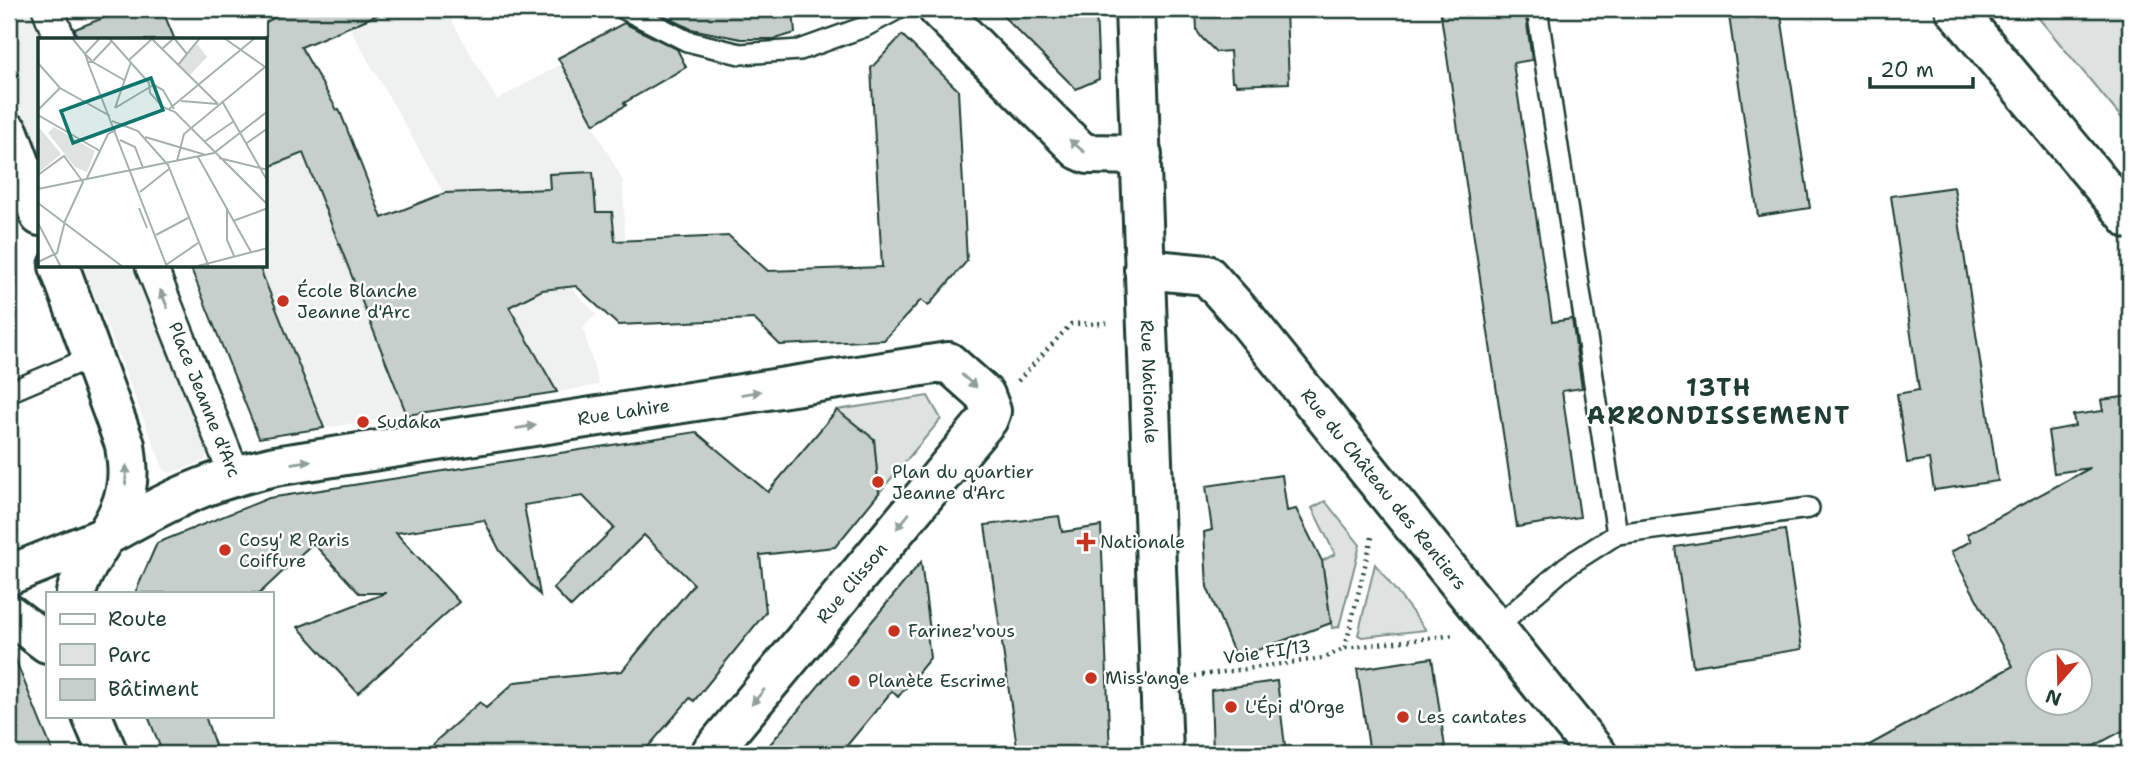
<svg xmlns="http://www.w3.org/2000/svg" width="2139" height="763" viewBox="0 0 2139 763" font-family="'Shantell Sans',sans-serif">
<rect width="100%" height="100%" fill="#fff"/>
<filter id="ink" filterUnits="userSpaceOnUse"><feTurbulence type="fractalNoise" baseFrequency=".0143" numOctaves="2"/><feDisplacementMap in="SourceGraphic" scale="14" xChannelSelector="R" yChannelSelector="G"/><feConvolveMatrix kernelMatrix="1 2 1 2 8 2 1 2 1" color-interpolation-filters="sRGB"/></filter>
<g filter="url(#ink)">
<g fill="#eef1f0">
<polygon points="9,9 34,9 47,40 40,40 40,158 9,78"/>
<polygon points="339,9 445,9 497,100 560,65 623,181 625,241 614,242 572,288 596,314 583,328 599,385 557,392"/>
<polygon points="303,153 407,415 259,438 190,266 266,266 266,168"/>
<polygon points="83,266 136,266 208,450 205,460 201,462 173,472 168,472 163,468"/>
</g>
<g fill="#dee3e2" stroke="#7e908b" stroke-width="2">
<polygon points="2031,9 2130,9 2130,128"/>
<polygon points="928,396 941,419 879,493 874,439 837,410"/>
<polygon points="1325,501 1360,545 1339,627 1332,628 1322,561 1335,554 1312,508"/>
<polygon points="1375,564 1426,630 1362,637 1358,635"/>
</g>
<g fill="#c7cfcc" stroke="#1f3d34" stroke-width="2" fill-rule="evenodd">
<polygon points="108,9 162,9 175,40 77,40 75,29 111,15"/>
<polygon points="291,9 391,9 301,47 337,110 339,109 382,218 445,193 550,189 549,174 593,172 596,212 612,212 615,241 729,236 768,271 882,267 871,68 902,35 958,90 967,261 928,306 921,300 884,340 780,345 754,319 618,325 576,286 542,290 509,307 557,392 407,415 303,153 266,168 266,22"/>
<polygon points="651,9 793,9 795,33 775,39 741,39 691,29"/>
<polygon points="996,9 1096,9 1099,79 1076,89"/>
<polygon points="1196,9 1262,9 1262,13 1286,11 1289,83 1236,85 1235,81 1232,81 1230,51 1216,52 1202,38 1197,31"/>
<polygon points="1440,9 1525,9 1532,60 1513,63 1552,322 1572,319 1582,388 1562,391 1580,517 1517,527"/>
<polygon points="1728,9 1780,9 1810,208 1758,216"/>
<polygon points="624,23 677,49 686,67 624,103 626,105 594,124 558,58"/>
<polygon points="1954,187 1998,481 1934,490 1929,459 1907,463 1897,394 1919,390 1891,196"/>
<polygon points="190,266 259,266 324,428 259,438"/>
<path d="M2130,396V727L2079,754H1853L2013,666L1951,552L1971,541L1967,534L2090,468L2054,473L2048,431L2075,426L2073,415L2103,411L2101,400ZM2038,662H2080V704H2038Z"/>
<polygon points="837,410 874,439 879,493 835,547 760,555 766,612 694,701 690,698 642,754 631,754 623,748 554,754 421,754 480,702 486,708 515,682 622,671 694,584 644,535 571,607 553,588 614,528 583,496 524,505 540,595 500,551 484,520 396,533 459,602 358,693 298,627 386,593 359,593 313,543 260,593 135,593 157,543 269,498 696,432 768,492"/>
<polygon points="1282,475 1287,511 1296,509 1322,561 1331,623 1236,658 1207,587 1204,532 1212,530 1206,486"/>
<polygon points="1059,516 1062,532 1101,526 1110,754 1018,754 985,525"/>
<polygon points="1785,530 1802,649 1693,666 1675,547"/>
<polygon points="921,562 930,631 927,632 930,658 898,697 892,691 840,754 762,754"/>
<polygon points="10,646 40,721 54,754 9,754"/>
<polygon points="1432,658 1446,754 1370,754 1357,669"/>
<polygon points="1277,681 1286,754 1213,754 1211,690"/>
<polygon points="148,716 205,716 218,754 163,754"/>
</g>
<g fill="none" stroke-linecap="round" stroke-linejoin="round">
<defs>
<g id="service">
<polyline points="624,9 687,41 740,54 800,50 864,27 898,9"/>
<polyline points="1537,9 1617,534 1809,508"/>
<polyline points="9,392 94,356"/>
<polyline points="1495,628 1567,566 1617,534"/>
</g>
<g id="pedestrian">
<polyline points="48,9 60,40"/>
<path id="s1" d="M151,266L235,476"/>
</g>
<g id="minor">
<polyline points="938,9 1079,150 1088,154 1142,155"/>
<polyline points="1955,9 2130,219"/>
<path id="s2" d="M1144,269L1207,275L1248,321L1597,754"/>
<path id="s3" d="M102,538C135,520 167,501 201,488C225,478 250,472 275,466L948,362L985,395L991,411L988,419L710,754"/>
</g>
<g id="tertiary">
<path id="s4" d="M1135,9L1163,754"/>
<polyline points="9,133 40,216"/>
<path d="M59,266L125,445C127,460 129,474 126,489C119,527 86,556 76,593"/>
<polyline points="9,575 102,538"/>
<polyline points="9,614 47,643"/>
<polyline points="92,716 108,754"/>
</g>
</defs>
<use href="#service" stroke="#1f3d34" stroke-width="24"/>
<use href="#pedestrian" stroke="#1f3d34" stroke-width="35"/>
<use href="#minor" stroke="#1f3d34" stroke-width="44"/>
<use href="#tertiary" stroke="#1f3d34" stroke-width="44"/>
<g stroke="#1f3d34" stroke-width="4.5" stroke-dasharray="2 5" stroke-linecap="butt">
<polyline points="1018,381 1071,324 1110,323"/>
<polyline points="9,510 17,533"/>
<polyline points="1345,648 1373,533"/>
<polyline points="1195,676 1324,658 1345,648 1455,635"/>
</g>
<use href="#service" stroke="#fff" stroke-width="19"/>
<use href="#pedestrian" stroke="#fff" stroke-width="30"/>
<use href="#minor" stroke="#fff" stroke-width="38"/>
<use href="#tertiary" stroke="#fff" stroke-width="38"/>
</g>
<defs><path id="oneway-solid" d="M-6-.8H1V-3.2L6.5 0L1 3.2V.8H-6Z" transform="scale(1.75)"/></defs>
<g fill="#8f9e9a">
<use href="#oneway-solid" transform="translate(1077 146) rotate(-140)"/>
<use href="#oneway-solid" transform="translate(164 299) rotate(-112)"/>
<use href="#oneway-solid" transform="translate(969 381) rotate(42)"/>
<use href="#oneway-solid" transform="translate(751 393) rotate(-9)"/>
<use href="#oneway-solid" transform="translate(526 427) rotate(-9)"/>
<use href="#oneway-solid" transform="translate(301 462) rotate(-9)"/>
<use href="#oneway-solid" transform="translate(126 475) rotate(-87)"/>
<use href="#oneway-solid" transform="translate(903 521) rotate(130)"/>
<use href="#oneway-solid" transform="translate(758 697) rotate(130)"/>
</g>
</g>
<g fill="#c8321e" stroke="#fff" stroke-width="2.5">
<circle cx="283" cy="301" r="7"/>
<circle cx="363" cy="422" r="7"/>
<circle cx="878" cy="482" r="7"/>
<path d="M1082.5 531.5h7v7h7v7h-7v7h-7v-7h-7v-7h7z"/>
<circle cx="225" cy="550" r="7"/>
<circle cx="894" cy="631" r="7"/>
<circle cx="1091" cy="678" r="7"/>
<circle cx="854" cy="681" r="7"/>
<circle cx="1231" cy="707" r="7"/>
<circle cx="1403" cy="717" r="7"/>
</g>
<g text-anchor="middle" stroke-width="5" stroke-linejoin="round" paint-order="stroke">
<g font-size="18" fill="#1f3d34" stroke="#fff" text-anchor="start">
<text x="297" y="297">École Blanche<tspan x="297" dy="21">Jeanne d'Arc</tspan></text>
<text x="377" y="428">Sudaka</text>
<text x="892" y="478">Plan du quartier<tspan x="892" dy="21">Jeanne d'Arc</tspan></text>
<text x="239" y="546">Cosy' R Paris<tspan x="239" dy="21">Coiffure</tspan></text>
<text x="1100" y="548">Nationale</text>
<text x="908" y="637">Farinez'vous</text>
<text x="1105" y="684">Miss'ange</text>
<text x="868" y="687">Planète Escrime</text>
<text x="1245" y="713">L'Épi d'Orge</text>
<text x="1417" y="723">Les cantates</text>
</g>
<g font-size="18" fill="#1f3d34" stroke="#fff">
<text dy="6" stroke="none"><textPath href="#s4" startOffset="373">Rue Nationale</textPath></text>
<text dy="6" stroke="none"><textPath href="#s1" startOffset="144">Place Jeanne d'Arc</textPath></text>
<text dy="6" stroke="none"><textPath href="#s3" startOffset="541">Rue Lahire</textPath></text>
<text dy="6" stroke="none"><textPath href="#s2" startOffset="341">Rue du Château des Rentiers</textPath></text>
<text transform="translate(852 583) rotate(-50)" y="6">Rue Clisson</text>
<text transform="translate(1267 652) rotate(-8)" y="6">Voie FI/13</text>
</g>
<g font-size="24" font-weight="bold" letter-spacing="2" fill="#1f3d34" stroke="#fff">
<text x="1719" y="396">13TH<tspan x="1719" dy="28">ARRONDISSEMENT</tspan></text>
</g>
</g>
<g transform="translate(38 38)">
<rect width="229" height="229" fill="#fff"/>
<path d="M159,6L169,19L152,37L141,27ZM0,88L23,116L0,135ZM16,89L57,113L49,134L37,129L10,95Z" fill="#dee3e2"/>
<path fill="none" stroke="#a5b1ae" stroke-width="2" d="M34,0L47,16L62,0M71,0L111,45L112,55L125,69L137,74L230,167M113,0L180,66M186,0L230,31M124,11L136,0L149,16M47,16L53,22V24H50ZM91,22L115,0M53,23L86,42M55,23L74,3M0,25L22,50L72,78M50,25L129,229M140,27L162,0M114,46L125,52L136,71M143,63L180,66M184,63L230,144M77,70L117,46M77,70L93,24M131,71L217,0M0,72L22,50M0,77L62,113M74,83L100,93L130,127L171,229M107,99L168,117M82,102L97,109L105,130M166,104L196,83M209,105L230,90M160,119L213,214M181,120L230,132M139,123L146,96L227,29M0,137L26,118L45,144L27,183L19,215L0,224M48,142L70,96L78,92M0,151L176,115L230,73M102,154L131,131M0,165L85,229M101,170L109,190M189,170V202L196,218M195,183L230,170M0,185L23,229M118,197L150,180M128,227L160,205M156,229L230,210"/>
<path fill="#0f766e" fill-opacity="0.15" stroke="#0f766e" stroke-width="3.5" d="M113,40L125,72L35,105L23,73Z"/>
<rect width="229" height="229" fill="none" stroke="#1f3d34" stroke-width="3.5"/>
</g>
<rect width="2139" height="763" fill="none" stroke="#fff" stroke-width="35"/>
<rect x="18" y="18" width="2104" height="728" fill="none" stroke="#1f3d34" stroke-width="2.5" filter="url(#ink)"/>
<rect x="46" y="592" width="228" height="126" fill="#ffffff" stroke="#a5b1ae" stroke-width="2"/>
<rect x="60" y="614" width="35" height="10" fill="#ffffff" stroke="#a5b1ae" stroke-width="2"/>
<text x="108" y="626" font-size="21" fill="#1f3d34">Route</text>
<rect x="60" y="644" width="35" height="21" fill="#dee3e2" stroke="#a5b1ae" stroke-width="2"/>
<text x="108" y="662" font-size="21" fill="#1f3d34">Parc</text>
<rect x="60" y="679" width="35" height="21" fill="#c7cfcc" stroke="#a5b1ae" stroke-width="2"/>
<text x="108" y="696" font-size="21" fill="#1f3d34">Bâtiment</text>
<g transform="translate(2059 682) rotate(200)"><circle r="33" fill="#ffffff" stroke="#a5b1ae" stroke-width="2"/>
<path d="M0-5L12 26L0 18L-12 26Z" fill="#c8321e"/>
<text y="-10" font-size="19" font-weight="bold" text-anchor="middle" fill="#1f3d34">N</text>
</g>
<path d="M1870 77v10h103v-10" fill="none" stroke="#1f3d34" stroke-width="3.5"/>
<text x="1880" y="77" font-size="21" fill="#1f3d34" stroke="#ffffff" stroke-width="5" paint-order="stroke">20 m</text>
</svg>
